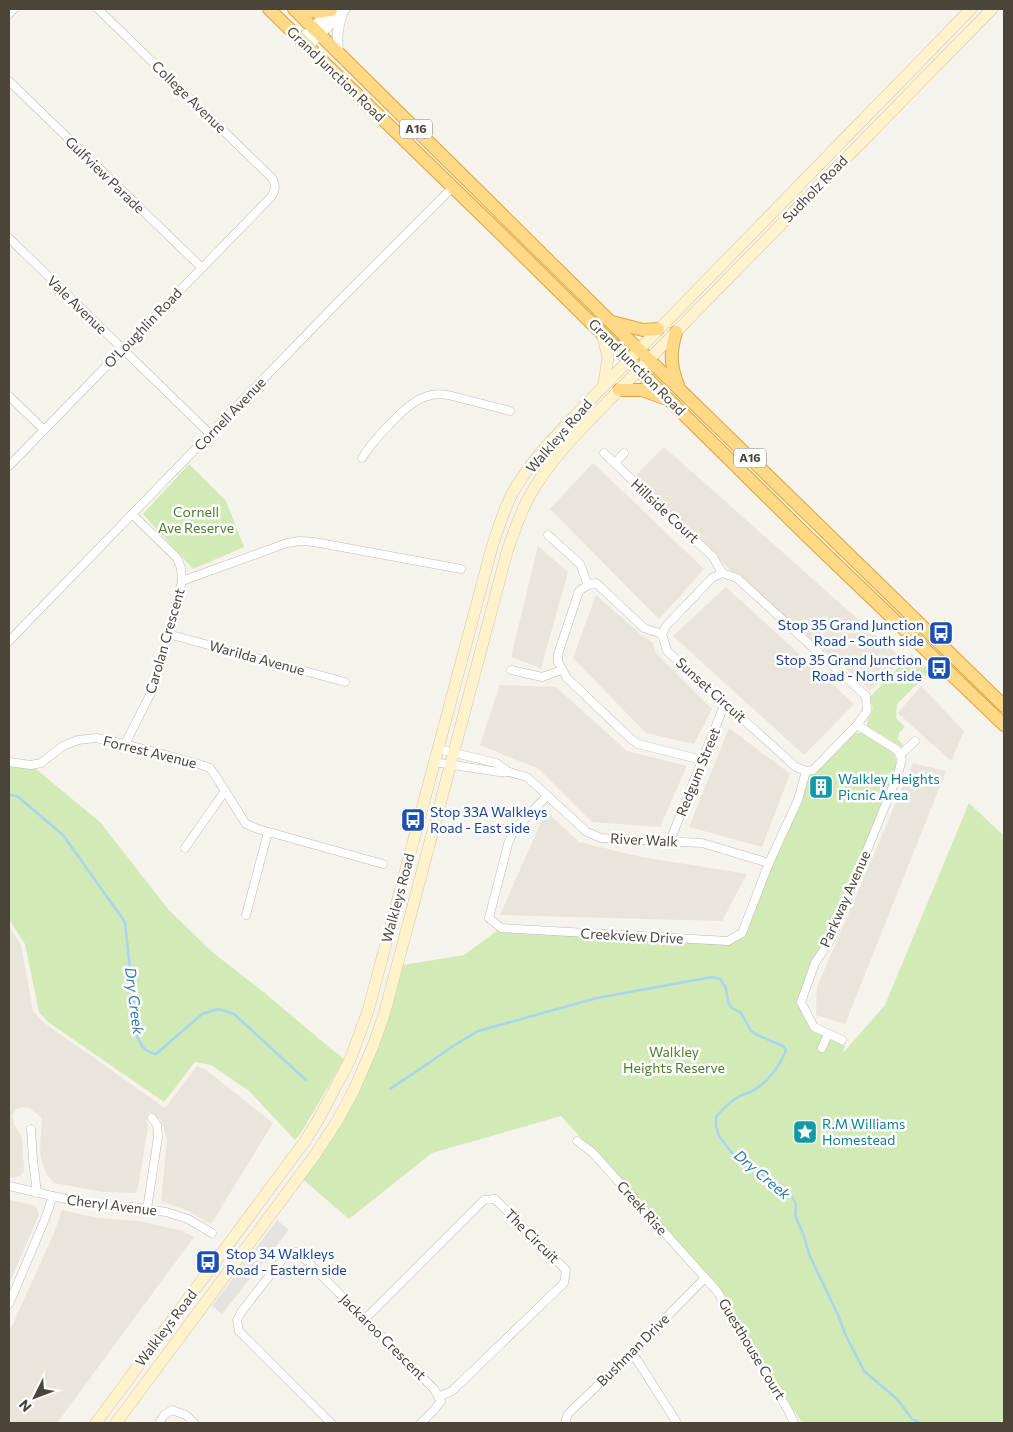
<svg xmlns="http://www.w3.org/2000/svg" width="1013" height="1432" viewBox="0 0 1013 1432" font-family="Commissioner,sans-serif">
<rect width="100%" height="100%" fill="#f6f3ec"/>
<g fill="#eae5da">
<polygon points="664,447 904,660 870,690 728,568 636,475"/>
<polygon points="593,463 704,569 659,619 550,509"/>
<polygon points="538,546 568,572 541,668 511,657"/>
<polygon points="726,587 854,704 804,755 673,636"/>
<polygon points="596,595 640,634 653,643 656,653 712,709 694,744 646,733 573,658"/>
<polygon points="500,685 556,687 627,751 687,766 660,827 592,822 539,769 480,745"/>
<polygon points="921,686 964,731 951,761 898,713"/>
<polygon points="729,728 790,774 762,847 689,827"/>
<polygon points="913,763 946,771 845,1024 816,1015 817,987"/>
<polygon points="546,811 579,842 642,857 747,874 722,921 500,915"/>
<polygon points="9,926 21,945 33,1011 43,1022 165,1108 197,1066 205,1069 273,1123 211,1224 189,1211 161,1201 167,1140 162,1121 149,1112 146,1121 148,1127 138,1187 135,1193 103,1192 54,1183 47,1175 42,1162 40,1152 42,1118 29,1108 23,1107 16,1109 12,1116 14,1124 22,1138 24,1171 20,1176 14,1178 9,1176"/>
<polygon points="9,1200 33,1205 37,1208 39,1215 9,1284"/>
<polygon points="62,1210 98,1218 139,1221 183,1231 194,1237 57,1423 9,1423 9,1330 13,1324 54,1233"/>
</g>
<g fill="#d2eab5">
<polygon points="189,464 226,501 244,547 193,569 143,514"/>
<path d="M911,654L930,671L897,704L896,718L905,727L899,733L898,739L903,745V748L867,726C867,713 878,714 869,698Z"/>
<path d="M863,732C877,740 900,749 896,768L831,939L822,953L801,1002L814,1027L845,1046L843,1053L885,1005L969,803L1004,836V1423H802L717,1288L561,1116L432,1153L349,1219L299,1176L360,1077L397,966L464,955L501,928L729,941L742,933L806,771L854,734Z"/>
<polygon points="9,761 31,765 100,822 168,909 211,951 266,994 330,1048 344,1059 301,1133 295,1140 249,1091 211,1065 195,1062 164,1102 48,1022 39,1012 25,944 9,920"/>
</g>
<polygon fill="#e5e3e0" points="277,1220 289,1230 222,1314 212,1306"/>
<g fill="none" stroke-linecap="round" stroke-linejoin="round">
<g stroke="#a9d4f2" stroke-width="2.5">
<path d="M9,795L17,796L63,835L125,922L137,1036C141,1046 145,1052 156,1054L202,1014L218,1009L234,1014L306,1080"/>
<path d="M390,1089L429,1063L450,1048L478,1031L597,998L712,977L720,979L726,988L728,1002L732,1008L741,1013L751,1031L757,1035L783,1046L786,1050C781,1064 768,1082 754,1090C750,1093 744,1094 740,1096C730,1101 723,1109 716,1117V1126L719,1136L732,1153L744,1164L779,1185L791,1195L796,1204L795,1215L804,1236L809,1254L838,1315L845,1334L864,1371L897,1399L912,1419L921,1423"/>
</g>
<defs>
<g id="minor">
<polyline points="9,14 14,9"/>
<polyline points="9,81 202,268"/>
<polyline points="9,238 210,434"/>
<polyline points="9,396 44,430"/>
<polyline points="604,453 713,557 722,573"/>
<path d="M362,458C372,442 407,402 425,397C432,394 441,394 448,395L510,411"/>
<polyline points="615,463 624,453"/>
<path d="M9,466L271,197C276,190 276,185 272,178L98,9"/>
<polyline points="132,514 177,558 181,568 182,581"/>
<polyline points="548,535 580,564 588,585"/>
<polygon points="722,573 737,578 866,696 867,711 857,725 813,770 806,771 796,767 667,651 662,634 666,626 712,578"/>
<polyline points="168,634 345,682"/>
<polyline points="662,634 644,628 596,583 588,585 579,591 558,654 558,662 567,678 630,738 638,744 702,760"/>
<polyline points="9,641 339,301 453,187"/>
<polyline points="511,670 542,677 562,670"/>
<polyline points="125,744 155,685 182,581 287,543 300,541 314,542 461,569"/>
<polyline points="438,749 496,763 509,772 527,777 587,832 601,838 702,843 769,863"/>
<polyline points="900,755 915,741"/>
<polyline points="9,762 31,765 41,763 63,746 78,740 96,738 125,744 199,764 210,768 215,775 244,821 246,824 258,829 383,864"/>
<polyline points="434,762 499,772 509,772"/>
<polyline points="547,796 514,830 508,844 489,918 501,928 728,941 742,933 769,863 798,800 806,771"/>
<polyline points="670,841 725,703"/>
<polyline points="185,848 225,791"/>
<polyline points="246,915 268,832"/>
<polyline points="842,1040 814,1027 801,1002 815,963 831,939 898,774 902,759 897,750 857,725"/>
<polyline points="822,1048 828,1034"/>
<polyline points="31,1129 33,1160 37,1193"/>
<polyline points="577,1141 592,1152 717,1291 788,1410 794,1423"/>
<polyline points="9,1186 87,1204 133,1207 166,1212 188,1219 212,1233"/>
<polyline points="147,1209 158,1137 157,1125 152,1118"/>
<polyline points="9,1304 45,1219 53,1196"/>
<polyline points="365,1319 484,1200 495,1199 566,1270 564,1283 452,1391 438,1397"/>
<polyline points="632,1352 677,1423"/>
<polyline points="159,1423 164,1415 172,1410 186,1415 194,1423"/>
<polyline points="331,1423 239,1331 237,1320 242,1311 288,1252 298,1252 434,1389 441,1401 433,1411 421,1423"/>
<polyline points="565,1423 568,1414 632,1352 705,1278"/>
</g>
<g id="tertiary">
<polyline points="301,40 332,9"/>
<polyline points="308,46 345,9"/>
<path d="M338,52C337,38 337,28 342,14"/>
</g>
<g id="secondary">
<polyline points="602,333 608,357 604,384"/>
<path d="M96,1423L305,1141L317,1122L350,1060L368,1011L380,966L492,547C498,529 503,512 511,496C530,460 560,432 587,403L971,9"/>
<path d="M116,1423L315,1155L336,1123L354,1090L373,1046L384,1015L507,552C513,534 519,516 528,499C549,459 588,422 619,390L992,9"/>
</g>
<g id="trunk">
<polyline points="269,9 498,231 810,539 1004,725"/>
<polyline points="294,9 632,343 1004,706"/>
<polyline points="301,9 317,12 331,10"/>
<polyline points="612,322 643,330 658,329"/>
<path d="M676,332C670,353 670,365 678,385"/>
<polyline points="619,390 642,390 664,398"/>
</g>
</defs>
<use href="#minor" stroke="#c2bbae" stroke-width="9"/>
<use href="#tertiary" stroke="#c2bbae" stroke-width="11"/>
<use href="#secondary" stroke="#d6c79b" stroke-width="12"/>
<use href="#trunk" stroke="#e0a43c" stroke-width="14"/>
<use href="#minor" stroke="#fff" stroke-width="8"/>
<use href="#tertiary" stroke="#fff" stroke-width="10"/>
<use href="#secondary" stroke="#fff3cd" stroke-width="11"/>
<use href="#trunk" stroke="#ffd985" stroke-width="12"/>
</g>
<defs>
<symbol id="bus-square" viewBox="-11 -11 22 22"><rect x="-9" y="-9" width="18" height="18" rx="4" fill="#1a4fb4" stroke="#fff"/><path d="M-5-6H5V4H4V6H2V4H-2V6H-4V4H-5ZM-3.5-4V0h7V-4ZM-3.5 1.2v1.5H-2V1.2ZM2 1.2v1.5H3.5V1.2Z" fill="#fff"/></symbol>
<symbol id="building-square" viewBox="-11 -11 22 22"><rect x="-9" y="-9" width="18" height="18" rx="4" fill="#0f9aa8" stroke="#fff"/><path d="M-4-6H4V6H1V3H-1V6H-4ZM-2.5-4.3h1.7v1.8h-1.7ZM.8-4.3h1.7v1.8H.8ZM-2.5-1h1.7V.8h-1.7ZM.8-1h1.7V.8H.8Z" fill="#fff"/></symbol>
<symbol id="sight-square" viewBox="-11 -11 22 22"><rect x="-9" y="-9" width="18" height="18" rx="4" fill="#0f9aa8" stroke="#fff"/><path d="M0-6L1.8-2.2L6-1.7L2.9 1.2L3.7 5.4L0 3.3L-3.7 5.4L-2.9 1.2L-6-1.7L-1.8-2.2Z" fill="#fff"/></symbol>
</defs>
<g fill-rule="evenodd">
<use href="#bus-square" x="927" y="619" width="28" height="28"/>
<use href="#bus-square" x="925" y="654" width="28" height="28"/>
<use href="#building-square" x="807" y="773" width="28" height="28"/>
<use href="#bus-square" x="399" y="806" width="28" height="28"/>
<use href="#sight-square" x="791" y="1118" width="28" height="28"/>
<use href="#bus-square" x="194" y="1248" width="28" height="28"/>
</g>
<g text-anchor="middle" stroke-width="5" stroke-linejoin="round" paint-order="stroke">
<g fill="#fff" stroke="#817c74" stroke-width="1">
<rect x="400" y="119.5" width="32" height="19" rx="4"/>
<rect x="734" y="448.5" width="32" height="19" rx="4"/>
</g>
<g font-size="12" font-weight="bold" fill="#4b4439">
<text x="416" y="133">A16</text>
<text x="750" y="462">A16</text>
</g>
<g font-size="14" fill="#4b4439" stroke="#fff">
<text transform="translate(336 74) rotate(44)" y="5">Grand Junction Road</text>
<text transform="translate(189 97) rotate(44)" y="5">College Avenue</text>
<text transform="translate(105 175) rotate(44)" y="5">Gulfview Parade</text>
<text transform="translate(815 189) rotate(-46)" y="5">Sudholz Road</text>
<text transform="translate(77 305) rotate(44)" y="5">Vale Avenue</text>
<text transform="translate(143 328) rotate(-46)" y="5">O'Loughlin Road</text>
<text transform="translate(637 367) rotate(45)" y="5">Grand Junction Road</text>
<text transform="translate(230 414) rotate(-46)" y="5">Cornell Avenue</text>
<text transform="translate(559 436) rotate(-49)" y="5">Walkleys Road</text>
<text transform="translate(665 511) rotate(43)" y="5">Hillside Court</text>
<text transform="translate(165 641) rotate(-74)" y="5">Carolan Crescent</text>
<text transform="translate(257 658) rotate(15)" y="5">Warilda Avenue</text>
<text transform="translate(711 690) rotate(42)" y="5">Sunset Circuit</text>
<text transform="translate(150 752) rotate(14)" y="5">Forrest Avenue</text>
<text transform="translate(698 772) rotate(-68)" y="5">Redgum Street</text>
<text transform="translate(644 840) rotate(3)" y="5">River Walk</text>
<text transform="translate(398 898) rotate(-75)" y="5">Walkleys Road</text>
<text transform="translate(845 899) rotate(-66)" y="5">Parkway Avenue</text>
<text transform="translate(632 936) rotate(3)" y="5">Creekview Drive</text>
<text transform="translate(112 1205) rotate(7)" y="5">Cheryl Avenue</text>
<text transform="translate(642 1208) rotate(48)" y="5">Creek Rise</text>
<text transform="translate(532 1236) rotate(45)" y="5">The Circuit</text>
<text transform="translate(166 1328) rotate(-53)" y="5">Walkleys Road</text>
<text transform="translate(383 1337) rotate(45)" y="5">Jackaroo Crescent</text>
<text transform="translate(752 1349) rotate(59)" y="5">Guesthouse Court</text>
<text transform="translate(633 1350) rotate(-45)" y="5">Bushman Drive</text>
</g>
<g font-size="14" fill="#4a7f2a" stroke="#fff">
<text x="196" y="517">Cornell<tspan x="196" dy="16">Ave Reserve</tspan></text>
<text x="674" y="1057">Walkley<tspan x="674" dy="16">Heights Reserve</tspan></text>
</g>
<g font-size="14" fill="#164399" stroke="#fff" text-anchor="end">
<text x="924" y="630">Stop 35 Grand Junction<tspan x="924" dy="16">Road - South side</tspan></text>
<text x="922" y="665">Stop 35 Grand Junction<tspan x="922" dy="16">Road - North side</tspan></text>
<text x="430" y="817" text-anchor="start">Stop 33A Walkleys<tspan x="430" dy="16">Road - East side</tspan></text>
<text x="226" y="1259" text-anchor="start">Stop 34 Walkleys<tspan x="226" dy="16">Road - Eastern side</tspan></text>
</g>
<g font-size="14" fill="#0d838f" stroke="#fff" text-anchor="start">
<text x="838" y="784">Walkley Heights<tspan x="838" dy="16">Picnic Area</tspan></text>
<text x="822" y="1129">R.M Williams<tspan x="822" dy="16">Homestead</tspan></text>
</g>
<g font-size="15" font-style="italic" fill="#2e7ab2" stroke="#fff">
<text transform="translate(134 1001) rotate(83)" y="5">Dry Creek</text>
<text transform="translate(762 1175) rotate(40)" y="5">Dry Creek</text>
</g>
</g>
<rect width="1013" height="1432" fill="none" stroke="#4b4439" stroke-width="20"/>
<g transform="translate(35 1397) rotate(228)" stroke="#ffffff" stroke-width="4" paint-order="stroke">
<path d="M0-4L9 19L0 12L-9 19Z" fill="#4b4439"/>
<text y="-8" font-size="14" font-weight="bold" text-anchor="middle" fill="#4b4439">N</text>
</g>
</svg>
